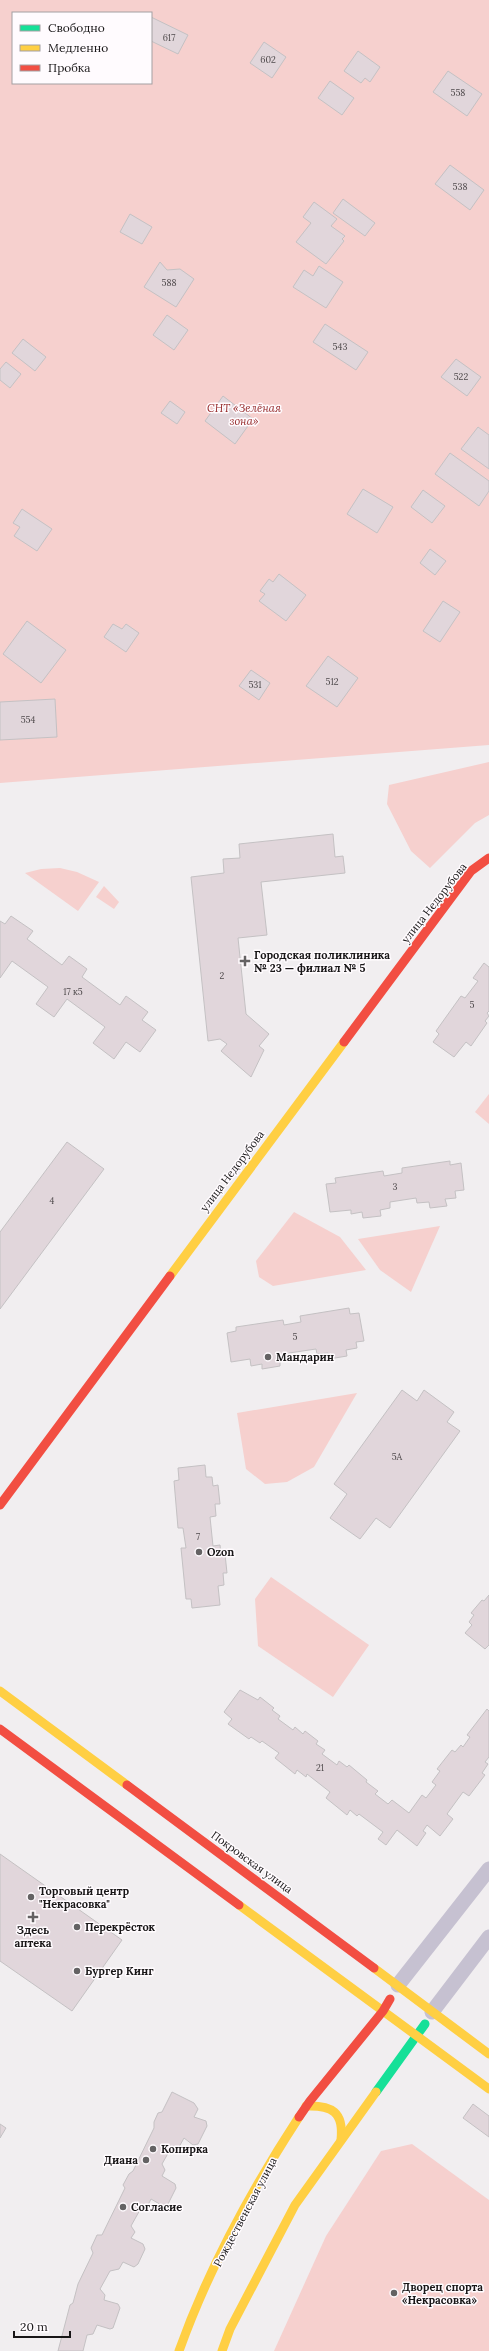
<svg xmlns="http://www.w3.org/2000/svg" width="489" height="2351" viewBox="0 0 489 2351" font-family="Lora,serif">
<rect width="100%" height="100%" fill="#f1eef0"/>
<g fill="#f6d0ce" fill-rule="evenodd">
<path d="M0,0H489V745L0,783ZM13,13H151V83H13Z"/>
<polygon points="489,762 489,815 475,823 430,868 411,851 387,804 389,785"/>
<polygon points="60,868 77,872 99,882 78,911 25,873 41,869"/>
<polygon points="104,886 119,902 114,909 96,897"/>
<polygon points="489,1094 489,1124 475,1112"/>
<polygon points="294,1212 340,1237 366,1270 273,1286 259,1277 256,1261"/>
<polygon points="440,1226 411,1292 380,1270 358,1239"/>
<polygon points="357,1393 314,1467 287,1482 265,1484 246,1469 237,1413"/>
<polygon points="271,1577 369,1645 333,1697 258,1646 255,1599"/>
<polygon points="412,2144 489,2200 489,2351 274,2351 326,2236 381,2151"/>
</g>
<g fill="#e1d6db" stroke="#c4c1c3">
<polygon points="151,17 188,35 178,54 151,41"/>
<polygon points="264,42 286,57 272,78 250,63"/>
<polygon points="358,51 380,67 370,82 365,78 361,83 344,71"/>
<polygon points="448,71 482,94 467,116 433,92"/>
<polygon points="330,81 354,98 342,115 318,98"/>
<polygon points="450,165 484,190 470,210 435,184"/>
<polygon points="343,199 375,223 365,236 333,213"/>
<polygon points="314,202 337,219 331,226 345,236 342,239 344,241 326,264 296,242 311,223 303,217"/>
<polygon points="130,214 152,227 142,244 120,232"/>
<polygon points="160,262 167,270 180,269 194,279 176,307 144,287"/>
<polygon points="319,266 343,282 326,308 293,287 304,270 313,276"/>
<polygon points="167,315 188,330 174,350 153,335"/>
<polygon points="325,324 368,352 356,370 313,342"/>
<polygon points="23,339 46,357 35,371 12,353"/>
<polygon points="456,359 481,377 467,396 441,377"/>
<polygon points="6,362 21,374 10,388 0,380 0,369"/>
<polygon points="223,396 253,419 235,444 205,421"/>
<polygon points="170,401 185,412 177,424 161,413"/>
<polygon points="478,427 489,435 489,469 461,449"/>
<polygon points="450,453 489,481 489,491 479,506 435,474"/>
<polygon points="363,489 393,507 377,533 347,514"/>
<polygon points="423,490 445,506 432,523 411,507"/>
<polygon points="22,509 52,529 37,551 14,536 20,527 13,523"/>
<polygon points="430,549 446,561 435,575 420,563"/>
<polygon points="279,574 306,595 286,621 259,601 265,594 260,591 269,579 273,582"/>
<polygon points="443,601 460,612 440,642 423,631"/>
<polygon points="27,621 66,650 41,683 3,654"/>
<polygon points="113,624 122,629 126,624 139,633 126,652 104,637"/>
<polygon points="328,656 358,678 337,707 306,686"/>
<polygon points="251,670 270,683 259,700 239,686"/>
<polygon points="55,699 57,737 0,740 0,702"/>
<polygon points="333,834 335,857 343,856 345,873 261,882 267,935 238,938 246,1014 269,1034 259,1046 264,1050 251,1077 221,1051 227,1044 220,1039 208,1041 191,877 224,873 223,859 240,858 239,844"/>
<polygon points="11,916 33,931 27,939 62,965 69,956 87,969 82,977 120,1005 126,996 148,1012 142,1020 156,1030 140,1052 126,1042 114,1059 93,1043 105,1027 67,999 54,1017 36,1004 48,987 12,961 0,978 0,921 5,924"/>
<polygon points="484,963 489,967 489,1011 487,1013 489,1016 485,1021 487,1023 471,1046 466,1042 454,1057 433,1042 439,1034 436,1031 461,996 465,998 478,981 473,978"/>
<polygon points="67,1142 104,1169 0,1309 0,1232"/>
<polygon points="450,1161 450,1165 461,1163 464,1190 455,1191 456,1198 445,1199 447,1206 430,1208 429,1202 417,1203 416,1198 390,1202 390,1208 380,1210 381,1216 363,1218 362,1212 351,1214 351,1210 330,1212 326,1184 336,1183 335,1178 383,1171 384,1176 402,1173 402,1168"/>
<polygon points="349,1308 350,1314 359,1313 364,1341 356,1342 357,1348 346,1350 347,1356 329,1359 328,1353 317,1354 316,1349 289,1353 290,1359 280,1361 280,1366 262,1369 262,1364 251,1366 250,1359 231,1362 227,1333 236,1331 236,1327 283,1320 284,1325 301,1322 300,1316"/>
<polygon points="402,1390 417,1401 424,1390 454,1412 447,1422 460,1431 390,1528 376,1518 360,1539 330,1518 347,1494 334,1484"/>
<polygon points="205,1465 206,1477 212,1477 213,1486 218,1485 220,1504 215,1504 216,1516 210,1517 213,1546 220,1545 221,1554 225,1554 227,1573 223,1573 224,1585 218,1586 220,1605 192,1608 191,1599 186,1599 181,1548 186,1548 183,1528 178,1528 174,1481 179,1480 178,1468"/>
<polygon points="489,1595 489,1645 485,1649 465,1633 472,1625 469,1622 474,1615 471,1613 482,1600 484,1601"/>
<polygon points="240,1690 258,1700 260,1697 274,1708 272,1710 280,1716 278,1719 293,1730 295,1727 303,1734 305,1731 318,1741 316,1744 325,1750 322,1754 337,1765 339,1761 347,1767 349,1765 367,1780 366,1782 378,1791 375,1794 388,1804 392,1800 409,1813 422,1795 426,1798 436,1785 432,1782 440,1771 437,1769 452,1750 455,1752 461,1745 463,1747 470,1737 467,1735 487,1709 489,1711 489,1757 485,1762 488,1764 482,1773 485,1775 469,1796 463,1792 447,1814 453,1819 440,1836 427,1825 423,1831 426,1833 417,1846 397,1830 386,1845 378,1839 383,1832 359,1814 357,1816 350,1810 347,1815 326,1798 330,1792 307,1774 306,1777 297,1770 295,1774 275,1758 279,1753 262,1741 260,1743 251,1737 249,1739 228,1724 232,1719 224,1712"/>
<polygon points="0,1854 122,1940 72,2011 0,1961"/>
<polygon points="172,2092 194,2103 198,2109 194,2117 206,2121 207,2126 198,2144 193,2145 184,2138 179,2147 171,2148 162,2164 165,2170 162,2176 175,2184 176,2188 167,2206 163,2206 151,2199 147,2207 141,2208 131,2226 135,2232 131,2238 143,2244 145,2249 138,2264 134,2267 123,2262 119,2269 110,2271 100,2289 105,2295 104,2300 118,2304 120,2308 113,2328 110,2329 97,2325 93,2334 87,2335 83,2351 58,2351 70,2305 73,2303 78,2284 93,2253 91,2248 97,2235 102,2235 125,2188 123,2185 129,2174 133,2171 154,2128 154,2122 158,2113 162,2112"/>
<polygon points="473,2104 489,2116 489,2137 463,2118"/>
<polygon points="0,2124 6,2128 0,2138"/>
</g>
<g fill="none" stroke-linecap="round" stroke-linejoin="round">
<g stroke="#c6c1d1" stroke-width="15">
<polyline points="398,1985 489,1869"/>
<polyline points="432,2012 489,1937"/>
</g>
<polyline stroke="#16e098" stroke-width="9" points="376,2092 425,2024"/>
<g stroke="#ffcf43" stroke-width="9">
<polyline points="170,1276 344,1042"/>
<polyline points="0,1691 127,1785"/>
<polyline points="239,1905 489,2089"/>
<polyline points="374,1968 489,2054"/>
<path d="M306,2106C332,2105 344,2112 341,2140"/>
<path d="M179,2351C208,2270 252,2189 299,2117"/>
<polyline points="222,2351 230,2329 295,2205 376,2092"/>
</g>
<g stroke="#f24e42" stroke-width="9">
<polyline points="344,1042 471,871 489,858"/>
<polyline points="0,1505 170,1276"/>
<polyline points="0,1729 239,1905"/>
<polyline points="127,1785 374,1968"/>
<polyline points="299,2117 310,2101 383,2011 390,1999"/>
</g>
</g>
<g fill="#646263" stroke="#fffbfe" stroke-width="1.5">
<path d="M243 955h4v4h4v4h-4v4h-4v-4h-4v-4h4z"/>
<circle cx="268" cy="1357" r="4"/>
<circle cx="199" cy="1552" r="4"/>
<circle cx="31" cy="1897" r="4"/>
<path d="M31 1911h4v4h4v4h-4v4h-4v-4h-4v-4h4z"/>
<circle cx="77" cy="1927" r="4"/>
<circle cx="77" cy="1971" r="4"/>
<circle cx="153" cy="2149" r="4"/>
<circle cx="146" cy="2160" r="4"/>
<circle cx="123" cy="2207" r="4"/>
<circle cx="394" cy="2293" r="4"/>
</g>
<g text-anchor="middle" stroke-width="3" stroke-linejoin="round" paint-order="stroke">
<g font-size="9" fill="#4e494b">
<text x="169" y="41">617</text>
<text x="268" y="63">602</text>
<text x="458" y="96">558</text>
<text x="460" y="190">538</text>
<text x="169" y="286">588</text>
<text x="340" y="350">543</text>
<text x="461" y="380">522</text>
<text x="332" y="685">512</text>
<text x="255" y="688">531</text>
<text x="28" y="723">554</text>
<text x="222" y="979">2</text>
<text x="73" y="995">17 к5</text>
<text x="472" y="1008">5</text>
<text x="395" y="1190">3</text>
<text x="52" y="1204">4</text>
<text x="295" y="1340">5</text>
<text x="397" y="1460">5А</text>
<text x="198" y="1540">7</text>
<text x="320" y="1771">21</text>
</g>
<g font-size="11" font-style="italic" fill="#942727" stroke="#fffbfe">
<text x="244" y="412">СНТ «Зелёная<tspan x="244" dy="13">зона»</tspan></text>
</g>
<g font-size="11" fill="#181617" stroke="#fffbfe">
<text transform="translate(434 903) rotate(-52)" y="4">улица Недорубова</text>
<text transform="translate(232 1171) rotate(-53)" y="4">улица Недорубова</text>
<text transform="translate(252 1862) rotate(36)" y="4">Покровская улица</text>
<text transform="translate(245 2212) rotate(-62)" y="4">Рождественская улица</text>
</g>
<g font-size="11" font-weight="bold" fill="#181617" stroke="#fffbfe" text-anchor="start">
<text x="254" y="959">Городская поликлиника<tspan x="254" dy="13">№ 23 — филиал № 5</tspan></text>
<text x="276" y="1361">Мандарин</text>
<text x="207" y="1556">Ozon</text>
<text x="39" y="1895">Торговый центр<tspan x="39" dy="13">"Некрасовка"</tspan></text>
<text x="85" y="1931">Перекрёсток</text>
<text x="33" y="1934" text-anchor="middle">Здесь<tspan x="33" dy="13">аптека</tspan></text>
<text x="85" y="1975">Бургер Кинг</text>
<text x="161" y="2153">Копирка</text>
<text x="138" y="2164" text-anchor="end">Диана</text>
<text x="131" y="2211">Согласие</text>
<text x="402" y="2291">Дворец спорта<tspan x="402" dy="13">«Некрасовка»</tspan></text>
</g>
</g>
<rect x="12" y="12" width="140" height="72" fill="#fffbfe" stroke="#a39fa2"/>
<rect x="20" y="25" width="20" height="6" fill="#16e098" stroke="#a39fa2"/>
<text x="48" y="32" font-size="12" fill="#181617">Свободно</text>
<rect x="20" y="45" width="20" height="6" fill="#ffcf43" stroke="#a39fa2"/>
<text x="48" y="52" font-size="12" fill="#181617">Медленно</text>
<rect x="20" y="65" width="20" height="6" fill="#f24e42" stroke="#a39fa2"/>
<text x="48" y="72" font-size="12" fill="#181617">Пробка</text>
<path d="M14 2331v6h56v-6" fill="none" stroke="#181617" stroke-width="2"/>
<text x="20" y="2331" font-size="12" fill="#181617" stroke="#fffbfe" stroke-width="3" paint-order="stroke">20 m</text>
</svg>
